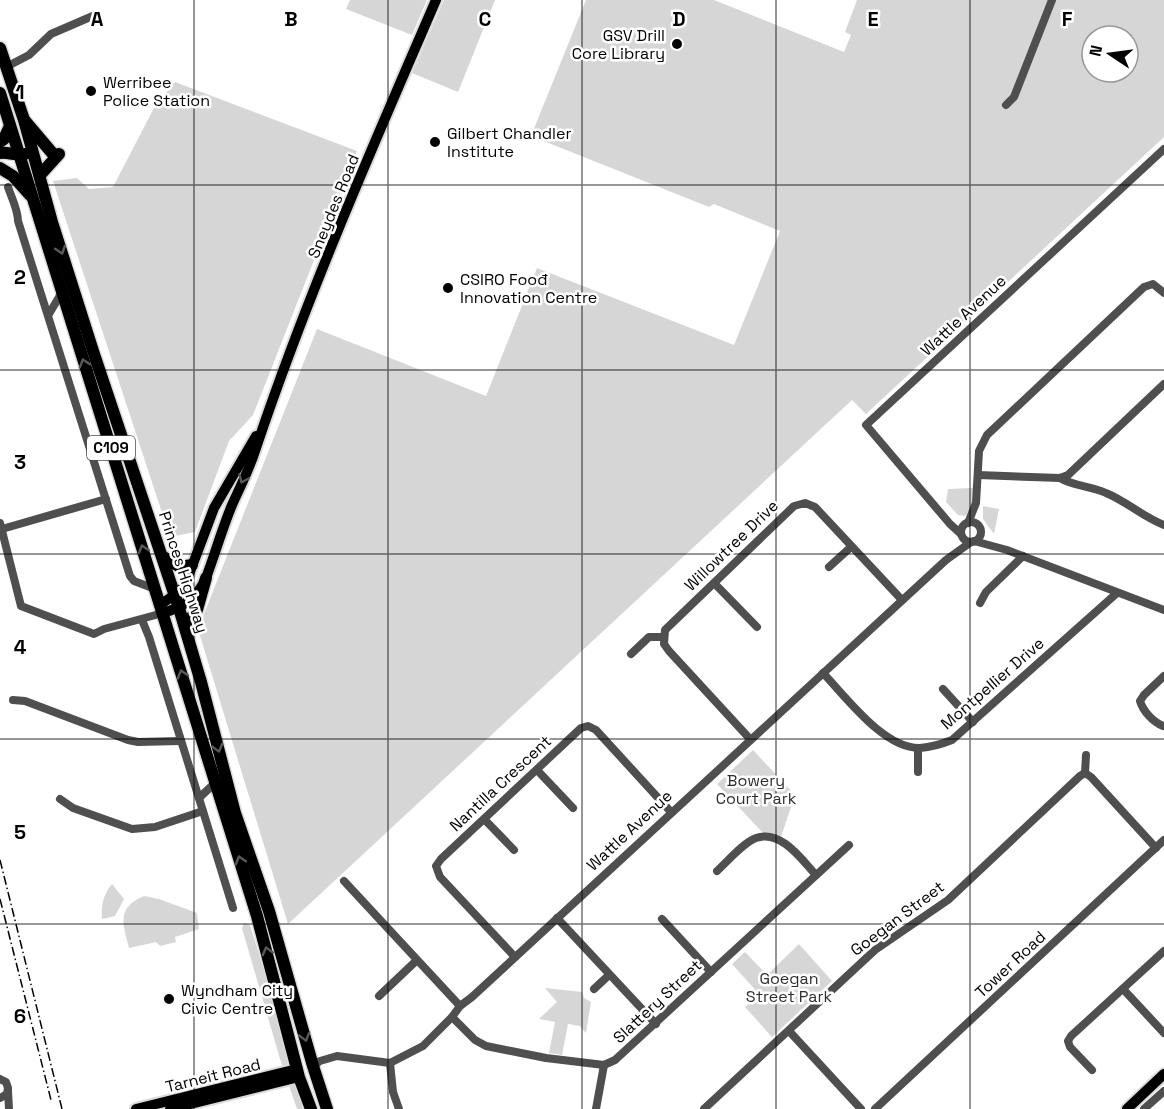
<svg xmlns="http://www.w3.org/2000/svg" width="1164" height="1109" viewBox="0 0 1164 1109" font-family="'Space Grotesk',sans-serif">
<rect width="100%" height="100%" fill="#fff"/>
<g fill="#d6d6d6" fill-rule="evenodd">
<polygon points="350,0 427,0 412,35 346,9"/>
<polygon points="444,0 495,0 458,92 412,73"/>
<path d="M586,0H714L844,52L851,35L845,32L857,0H1164V137L866,414L852,400L288,924L198,629L317,329L486,396L537,268L734,345L780,231L714,204L709,207L531,136ZM1092,36H1128V72H1092Z"/>
<polygon points="175,82 357,151 253,415 229,441 195,532 170,537 53,181 77,178 89,189 113,187 155,106"/>
<polygon points="973,488 972,508 965,516 958,515 946,502 948,489"/>
<polygon points="983,506 999,509 994,534 983,519"/>
<polygon points="753,750 795,795 781,837 763,833 717,784"/>
<path d="M112,884L124,899L115,916L102,919C101,905 103,895 112,884Z"/>
<path d="M144,896L159,899L197,913L199,929L175,937L176,942L160,946L156,942L129,948C123,923 116,908 144,896Z"/>
<polygon points="244,923 250,925 308,1109 297,1109 280,1059 242,928"/>
<polygon points="799,944 832,981 772,1037 745,1007 759,994 732,964 745,952 767,975"/>
<polygon points="545,988 582,992 584,998 591,1002 586,1033 580,1026 568,1024 562,1055 549,1053 555,1022 539,1019 557,1002"/>
</g>
<g fill="none" stroke-linecap="round" stroke-linejoin="round">
<defs>
<g id="major">
<polyline points="160,605 180,591 185,585 214,508 256,436"/>
<path d="M163,613C183,607 197,598 206,578C215,554 222,529 232,505C240,487 249,470 255,451C306,298 372,148 436,0"/>
<polyline points="136,1109 297,1069"/>
<polyline points="170,1109 299,1077"/>
<polyline points="1127,1109 1164,1074"/>
</g>
<g id="highway">
<polyline points="0,48 24,120 52,222 93,351 179,608 201,682 235,813 269,911 313,1066 327,1109"/>
<polyline points="0,93 257,916 299,1077 311,1109"/>
<polyline points="25,121 53,154"/>
<polyline points="0,142 4,139 10,126"/>
<path d="M0,153C9,152 17,156 25,154"/>
<polyline points="0,168 13,176 30,195"/>
<polyline points="40,175 59,154"/>
<polyline points="162,556 180,567 192,565"/>
<polyline points="185,626 197,610 206,578"/>
</g>
</defs>
<use href="#major" stroke="#dbdbdb" stroke-width="14"/>
<use href="#highway" stroke="#dbdbdb" stroke-width="15"/>
<g stroke="#4f4f4f" stroke-width="8">
<polyline points="6,67 29,55 51,34 95,15"/>
<polyline points="1006,105 1014,97 1052,0"/>
<path d="M8,187C12,199 18,210 18,221L130,576L134,581L155,589"/>
<polyline points="49,314 62,292"/>
<polyline points="978,475 1060,478 1068,475 1164,384"/>
<path d="M1060,478C1073,486 1091,486 1106,493C1126,501 1143,517 1164,525"/>
<circle cx="971" cy="532" r="10"/>
<polyline points="0,523 21,606 94,634 104,629 163,613"/>
<polyline points="968,523 976,503 979,451 987,435 1144,287 1153,284 1164,293"/>
<polyline points="2,529 106,499"/>
<polyline points="961,534 950,524 866,425 1164,149"/>
<polyline points="974,541 1007,550 1164,610"/>
<polyline points="829,567 851,547"/>
<polyline points="714,583 757,627"/>
<polyline points="980,603 986,592 1023,556"/>
<polyline points="142,620 149,637 233,908"/>
<polyline points="631,654 649,637 664,637"/>
<path d="M823,673C846,697 884,749 920,748C932,747 942,744 952,740L1117,593"/>
<polyline points="943,689 973,722"/>
<polyline points="13,700 25,701 128,740 138,742 181,741"/>
<path d="M1163,726C1153,722 1143,711 1140,701L1144,695L1164,676"/>
<polyline points="750,739 669,651 664,644 665,630 794,506 805,503 815,507 902,600"/>
<polyline points="537,770 573,808"/>
<polyline points="918,772 918,748"/>
<polyline points="1085,773 1086,755"/>
<polyline points="199,798 216,782"/>
<polyline points="60,799 73,808 132,829 155,827 203,811"/>
<polyline points="484,819 514,850"/>
<path d="M717,871C727,862 744,842 756,838C781,829 802,860 816,875"/>
<polyline points="344,881 460,1006"/>
<polyline points="557,918 656,1024"/>
<polyline points="662,919 711,972"/>
<polyline points="515,957 440,877 436,866 441,859 581,728 588,726 596,730 671,812"/>
<polyline points="594,989 609,975"/>
<polyline points="1123,989 1164,1033"/>
<polyline points="379,996 416,961"/>
<polyline points="452,1017 475,1040 486,1046 546,1058 604,1065 615,1060 849,845"/>
<polyline points="789,1031 861,1109"/>
<polyline points="390,1063 393,1092 399,1109"/>
<polyline points="313,1066 320,1061 337,1056 390,1063 423,1046 452,1017 460,1006 472,997 946,560 971,542"/>
<polyline points="1092,1070 1070,1047 1068,1041 1071,1036 1164,951"/>
<polyline points="0,1079 6,1082 8,1088 7,1094 0,1098"/>
<polyline points="8,1091 9,1109"/>
<polyline points="596,1109 604,1065"/>
<polyline points="704,1109 875,950 948,900 1080,776 1085,773 1091,777 1156,848"/>
<polyline points="875,1109 1164,840"/>
<polyline points="1144,1109 1164,1091"/>
</g>
<use href="#major" stroke="#000" stroke-width="10"/>
<use href="#highway" stroke="#000" stroke-width="12"/>
<g stroke="#000" stroke-width="1.5" stroke-dasharray="9 3 1.5 3" stroke-linecap="butt">
<polyline points="0,860 62,1109"/>
<polyline points="0,899 51,1100"/>
</g>
</g>
<defs><path id="oneway-chevron" d="M-2-3.5L2.5 0L-2 3.5" fill="none" stroke-width="1.6" stroke-linecap="round" stroke-linejoin="round" transform="scale(1.5)"/></defs>
<g stroke="#595959">
<use href="#oneway-chevron" transform="translate(61 250) rotate(72)"/>
<use href="#oneway-chevron" transform="translate(84 363) rotate(-107)"/>
<use href="#oneway-chevron" transform="translate(243 479) rotate(113)"/>
<use href="#oneway-chevron" transform="translate(143 549) rotate(-107)"/>
<use href="#oneway-chevron" transform="translate(182 674) rotate(-107)"/>
<use href="#oneway-chevron" transform="translate(218 748) rotate(75)"/>
<use href="#oneway-chevron" transform="translate(240 860) rotate(-107)"/>
<use href="#oneway-chevron" transform="translate(267 951) rotate(-105)"/>
<use href="#oneway-chevron" transform="translate(305 1037) rotate(74)"/>
</g>
<path fill="none" stroke="#000" stroke-width="1.5" stroke-opacity="0.55" d="M194,0V1109M388,0V1109M582,0V1109M776,0V1109M970,0V1109M0,185H1164M0,370H1164M0,554H1164M0,739H1164M0,924H1164"/>
<g fill="#000" stroke="#fff" stroke-width="2">
<circle cx="677" cy="44" r="6"/>
<circle cx="91" cy="91" r="6"/>
<circle cx="435" cy="142" r="6"/>
<circle cx="448" cy="288" r="6"/>
<circle cx="169" cy="999" r="6"/>
</g>
<g text-anchor="middle" stroke-width="5" stroke-linejoin="round" paint-order="stroke">
<rect fill="#fff" stroke="#4c4c4c" stroke-width="1.5" x="87" y="436" width="48" height="24" rx="4.5"/>
<g font-size="15" font-weight="bold" fill="#000">
<text x="111" y="453">C109</text>
</g>
<g font-size="16" fill="#000" stroke="#fff" text-anchor="start">
<text x="665" y="41" text-anchor="end">GSV Drill<tspan x="665" dy="18">Core Library</tspan></text>
<text x="103" y="88">Werribee<tspan x="103" dy="18">Police Station</tspan></text>
<text x="447" y="139">Gilbert Chandler<tspan x="447" dy="18">Institute</tspan></text>
<text x="460" y="285">CSIRO Foođ<tspan x="460" dy="18">Innovation Centre</tspan></text>
<text x="181" y="996">Wyndham City<tspan x="181" dy="18">Civic Centre</tspan></text>
</g>
<g font-size="16" fill="#000" stroke="#fff">
<text transform="translate(333 206) rotate(-68)" y="6">Sneydes Road</text>
<text transform="translate(963 315) rotate(-43)" y="6">Wattle Avenue</text>
<text transform="translate(731 545) rotate(-44)" y="6">Willowtree Drive</text>
<text transform="translate(184 572) rotate(72)" y="6">Princes Highway</text>
<text transform="translate(992 683) rotate(-41)" y="6">Montpellier Drive</text>
<text transform="translate(500 783) rotate(-43)" y="6">Nantilla Crescent</text>
<text transform="translate(629 830) rotate(-43)" y="6">Wattle Avenue</text>
<text transform="translate(897 918) rotate(-37)" y="6">Goegan Street</text>
<text transform="translate(1010 964) rotate(-43)" y="6">Tower Road</text>
<text transform="translate(657 1001) rotate(-43)" y="6">Slattery Street</text>
<text transform="translate(213 1075) rotate(-14)" y="6">Tarneit Road</text>
</g>
<g font-size="16" fill="#2d2d2d" stroke="#fff">
<text x="756" y="786">Bowery<tspan x="756" dy="18">Court Park</tspan></text>
<text x="789" y="984">Goegan<tspan x="789" dy="18">Street Park</tspan></text>
</g>
</g>
<g font-size="20" text-anchor="middle" font-weight="bold" fill="#000" stroke="#fff" stroke-width="5" stroke-linejoin="round" paint-order="stroke">
<text x="97" y="26">A</text>
<text x="291" y="26">B</text>
<text x="485" y="26">C</text>
<text x="679" y="26">D</text>
<text x="873" y="26">E</text>
<text x="1067" y="26">F</text>
<text x="20" y="99">1</text>
<text x="20" y="284">2</text>
<text x="20" y="469">3</text>
<text x="20" y="654">4</text>
<text x="20" y="839">5</text>
<text x="20" y="1023">6</text>
</g>
<g transform="translate(1110 54) rotate(283)"><circle r="28" fill="#ffffff" stroke="#999999" stroke-width="1.5"/>
<path d="M0-4.5L10 22L0 15L-10 22Z" fill="#000000"/>
<text y="-9" font-size="16" font-weight="bold" text-anchor="middle" fill="#000000">N</text>
</g>
</svg>
